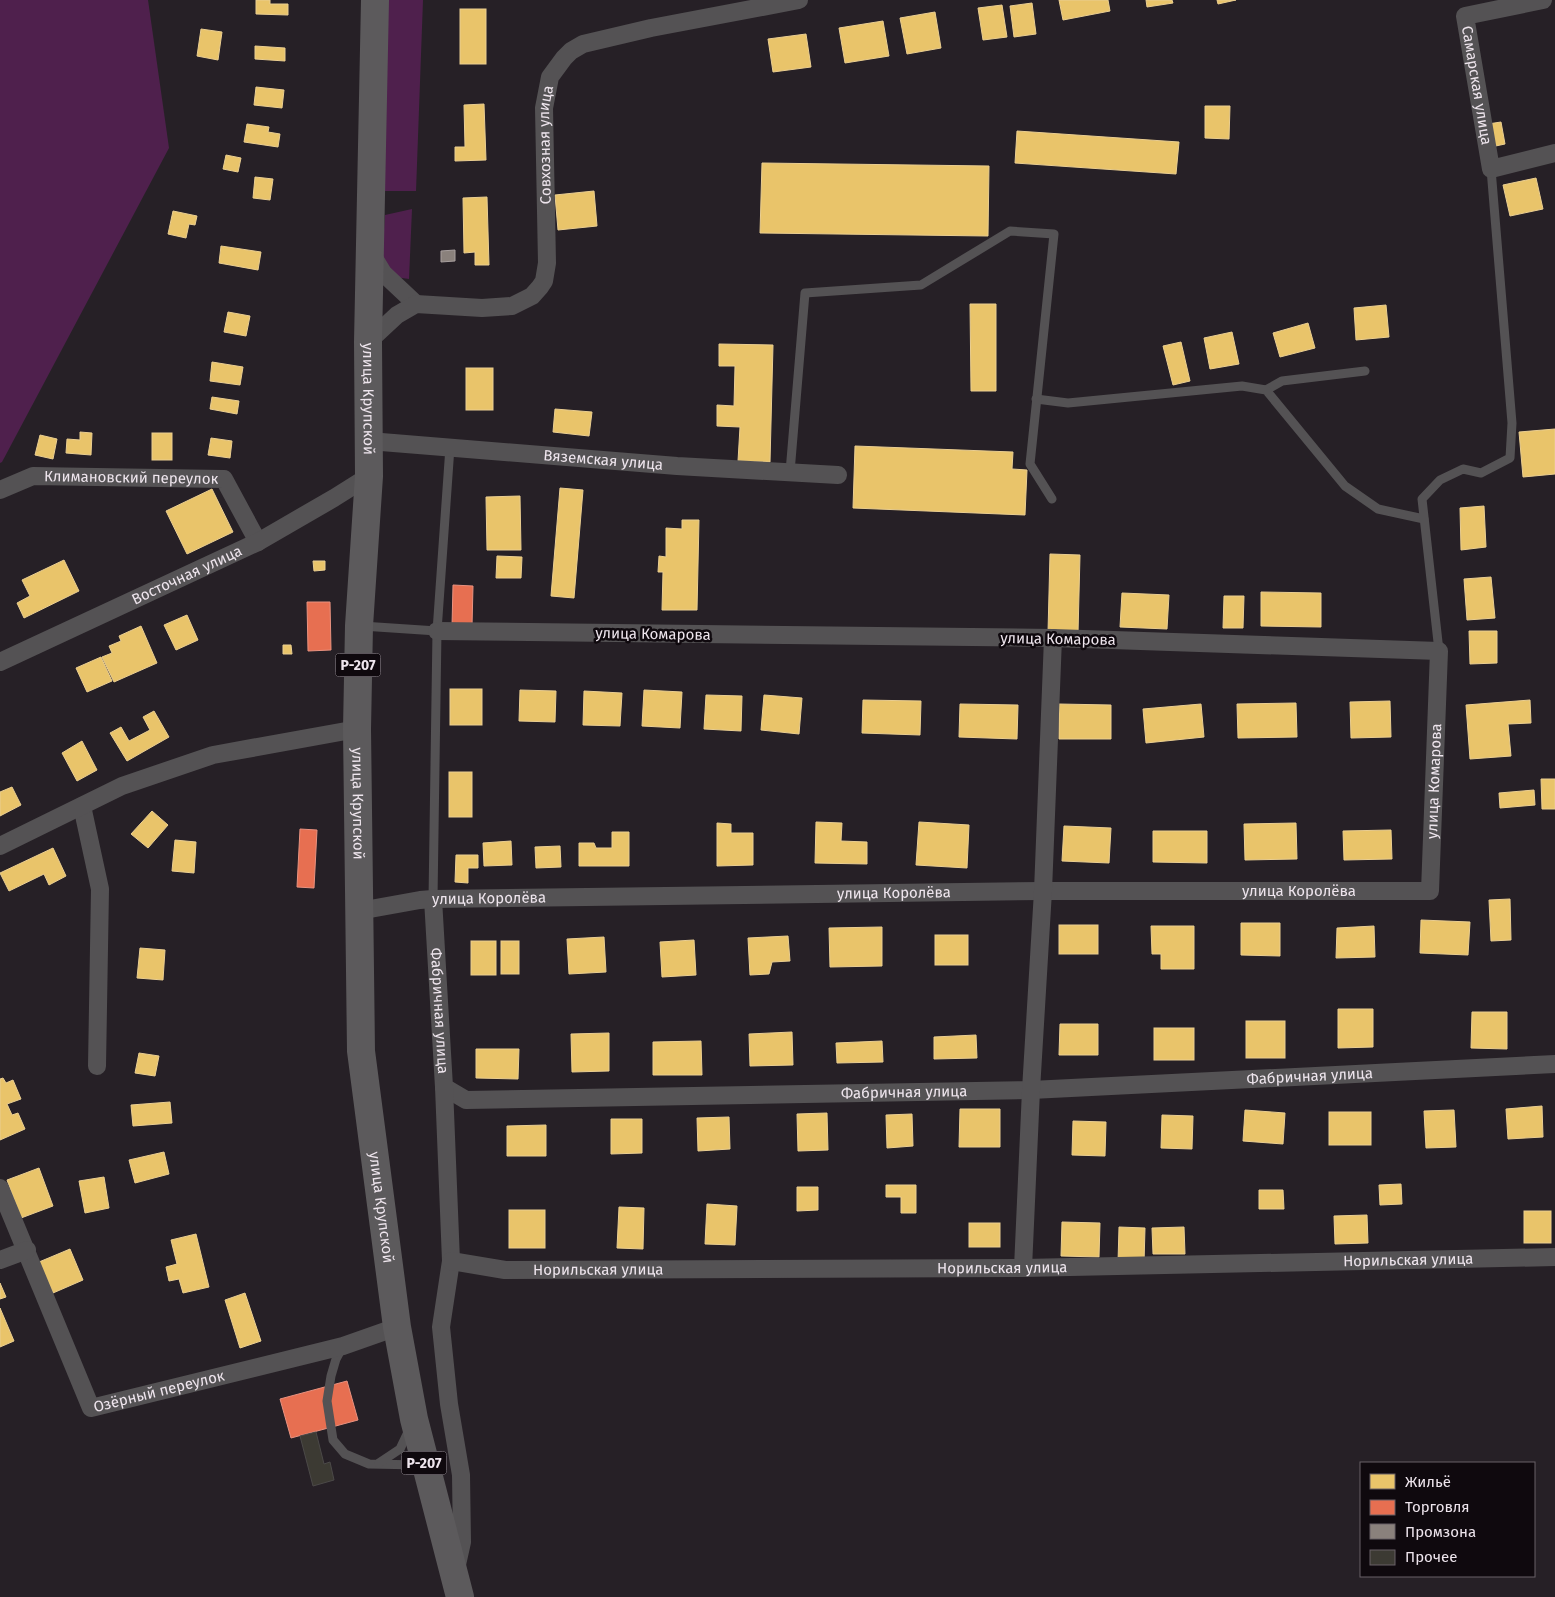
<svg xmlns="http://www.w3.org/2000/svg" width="1555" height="1597" viewBox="0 0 1555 1597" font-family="'Fira Sans',sans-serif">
<rect width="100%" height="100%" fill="#262026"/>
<g fill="#4f204d">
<polygon points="0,0 148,0 169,148 2,462 0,463"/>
<polygon points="385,0 423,0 416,191 381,191"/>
<polygon points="412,209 409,279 381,275 385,215"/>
</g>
<g fill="#e9c46a" stroke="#eace91">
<polygon points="256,0 270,0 270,4 288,4 288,15 256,14"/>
<polygon points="1059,0 1108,0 1110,11 1063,20"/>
<polygon points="1146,0 1172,0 1173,3 1147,7"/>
<polygon points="1217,0 1236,0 1218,4"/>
<polygon points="1032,3 1036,34 1014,37 1010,6"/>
<polygon points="1002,5 1007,37 983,40 978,8"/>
<rect x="460" y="9" width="26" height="55"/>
<polygon points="935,12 941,48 907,54 900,18"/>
<polygon points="883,21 889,56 845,63 839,28"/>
<polygon points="201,29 222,32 218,60 197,56"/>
<polygon points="806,34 811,67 773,72 768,39"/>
<polygon points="255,46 285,48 285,61 255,59"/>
<polygon points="256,87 284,90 282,108 254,105"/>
<polygon points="484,104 486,160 455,161 455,147 465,147 464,105"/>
<polygon points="1205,106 1230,106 1229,139 1205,138"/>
<polygon points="1501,122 1505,144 1491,147 1488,124"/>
<polygon points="247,124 269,127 268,132 280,134 278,147 244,142"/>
<polygon points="1017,131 1179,142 1176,174 1015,163"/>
<polygon points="226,155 241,158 238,172 223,169"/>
<polygon points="762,163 989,166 988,236 760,233"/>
<polygon points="255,177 273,179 270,200 253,198"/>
<polygon points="1536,178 1543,209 1510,216 1503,185"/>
<polygon points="594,191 597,226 558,230 555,195"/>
<polygon points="487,197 489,265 475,265 475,252 464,253 463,198"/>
<polygon points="173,211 197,216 195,225 189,224 186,238 168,234"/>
<polygon points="221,246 261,252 258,270 219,263"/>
<polygon points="970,304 996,304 996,391 971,391"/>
<polygon points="1386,305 1389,337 1356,340 1354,308"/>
<polygon points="228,312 250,316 246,336 224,332"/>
<polygon points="1308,323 1315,348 1280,357 1273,333"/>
<polygon points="1232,332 1239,364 1210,369 1204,338"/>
<polygon points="1181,342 1190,381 1173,385 1163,346"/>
<polygon points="719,344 773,345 770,462 738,461 740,427 717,426 717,405 734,406 735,366 719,366"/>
<polygon points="212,362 243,367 240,385 210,381"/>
<rect x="466" y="368" width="27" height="42"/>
<polygon points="212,397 239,401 237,414 210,409"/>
<polygon points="555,409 592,412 589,436 553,432"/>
<polygon points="1555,429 1555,474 1523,477 1519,432"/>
<polygon points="80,432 92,433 91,455 66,453 67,439 80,440"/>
<rect x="152" y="433" width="20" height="27"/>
<polygon points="40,435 57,439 53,459 35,455"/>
<polygon points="211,438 232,441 230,458 208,455"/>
<polygon points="855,446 1013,452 1012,469 1027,470 1025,515 853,508"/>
<polygon points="560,488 583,490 574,598 551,596"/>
<polygon points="212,489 233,532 187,554 166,511"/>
<polygon points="520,496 521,550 487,550 486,497"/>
<polygon points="1484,506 1486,547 1461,550 1460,508"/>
<polygon points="682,520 699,520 697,610 662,610 663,572 658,572 659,556 666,557 666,528 682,529"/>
<polygon points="1050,554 1080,555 1078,633 1048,632"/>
<polygon points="497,556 522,557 521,578 496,578"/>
<polygon points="64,560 79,591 24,618 17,603 30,596 22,580"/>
<polygon points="313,561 325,561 325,570 314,571"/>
<polygon points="1491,577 1495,618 1467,620 1464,579"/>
<polygon points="1261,592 1321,593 1321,627 1261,626"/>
<polygon points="1122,593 1169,595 1167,629 1120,627"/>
<polygon points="1224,596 1244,596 1243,628 1223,628"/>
<polygon points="187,615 198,640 176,650 164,625"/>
<polygon points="141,626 157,663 114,682 102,657 112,653 109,646 121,641 119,636"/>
<polygon points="1469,631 1497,631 1497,663 1470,664"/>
<polygon points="283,645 291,645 292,654 283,654"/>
<polygon points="101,657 112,681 87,692 76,668"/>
<rect x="450" y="689" width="32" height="36"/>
<polygon points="520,690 556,691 555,722 519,721"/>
<polygon points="644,690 682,692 680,728 642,726"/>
<polygon points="584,691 622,693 620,726 583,725"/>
<polygon points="706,695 742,696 741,731 704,729"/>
<polygon points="764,695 802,698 799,734 761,730"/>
<polygon points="863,700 921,701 920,735 862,733"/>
<polygon points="1530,700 1531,723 1508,724 1511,756 1470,759 1466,705"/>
<polygon points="1390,701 1391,737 1351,738 1350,702"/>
<polygon points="1296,703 1297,737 1238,738 1237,704"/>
<polygon points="960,704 1018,705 1017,739 959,737"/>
<polygon points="1059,704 1111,705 1111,739 1059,739"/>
<polygon points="1201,704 1204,737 1146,743 1143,709"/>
<polygon points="154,711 169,737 127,761 110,733 121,727 129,741 150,730 143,717"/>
<polygon points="82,741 97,770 77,781 62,753"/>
<rect x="449" y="772" width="23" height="45"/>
<polygon points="1541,779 1555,779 1555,809 1542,809"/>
<polygon points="12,787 21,805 0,816 0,792"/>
<polygon points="1534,790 1535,805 1500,808 1499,793"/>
<polygon points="152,811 168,825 148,848 131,834"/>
<polygon points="816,822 842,823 841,841 867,842 867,864 815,863"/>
<polygon points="919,822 969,825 967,868 916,865"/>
<polygon points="717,823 731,824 731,833 753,833 753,865 717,866"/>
<polygon points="1296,823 1297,859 1245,860 1244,824"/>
<polygon points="1064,826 1111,828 1109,863 1062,861"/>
<polygon points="1391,830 1392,859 1344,860 1343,831"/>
<polygon points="1153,831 1207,831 1207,863 1153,862"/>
<polygon points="612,832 629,832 629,866 579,866 579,843 594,843 596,848 612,848"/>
<polygon points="175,840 196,842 194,873 172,871"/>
<polygon points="511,841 512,865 484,866 483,843"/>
<polygon points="560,846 561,867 536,868 535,847"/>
<polygon points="53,848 66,876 49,885 44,874 9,891 0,873"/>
<polygon points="456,855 478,855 478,868 468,868 468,883 455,882"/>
<polygon points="1510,899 1511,940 1491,941 1489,900"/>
<polygon points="1421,920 1470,922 1468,955 1420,953"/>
<polygon points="1241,923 1280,923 1280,956 1241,955"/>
<rect x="1059" y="925" width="39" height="29"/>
<polygon points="1151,926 1194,926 1194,969 1161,969 1161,954 1152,954"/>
<polygon points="1374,926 1375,957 1336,958 1337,928"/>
<polygon points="882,927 882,966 830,967 829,928"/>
<rect x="935" y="935" width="33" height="30"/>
<polygon points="788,936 790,961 772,962 769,974 750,975 748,938"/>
<polygon points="604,937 606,972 569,974 567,939"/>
<polygon points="694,940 696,975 662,977 660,942"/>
<rect x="471" y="941" width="25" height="34"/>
<rect x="501" y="941" width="18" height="33"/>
<polygon points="140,948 165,950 163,980 137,978"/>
<polygon points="1338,1009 1373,1009 1373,1047 1338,1048"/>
<polygon points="1472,1012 1507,1012 1507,1049 1471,1048"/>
<rect x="1246" y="1021" width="39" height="37"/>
<polygon points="1060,1024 1098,1024 1098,1055 1059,1055"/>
<rect x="1154" y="1028" width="40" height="32"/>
<polygon points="792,1032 793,1065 750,1066 749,1034"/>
<polygon points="609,1033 609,1071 572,1072 571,1034"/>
<polygon points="976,1035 977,1058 934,1059 934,1037"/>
<polygon points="701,1041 702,1075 653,1075 653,1042"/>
<polygon points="882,1041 883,1062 837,1063 836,1043"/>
<polygon points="476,1049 519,1049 518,1079 476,1078"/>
<polygon points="139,1053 159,1056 155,1076 135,1073"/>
<polygon points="3,1078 6,1083 13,1080 21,1099 7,1104 12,1115 18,1113 25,1129 0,1140 0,1079"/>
<polygon points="170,1102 172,1123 133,1126 131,1105"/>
<polygon points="1542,1106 1543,1137 1508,1139 1506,1109"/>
<polygon points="960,1109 1000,1109 1000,1147 959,1147"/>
<polygon points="1245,1110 1285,1113 1283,1144 1243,1141"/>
<polygon points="1454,1110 1456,1147 1426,1148 1424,1111"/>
<rect x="1329" y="1112" width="42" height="33"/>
<polygon points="827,1113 828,1150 798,1151 797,1114"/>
<polygon points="912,1114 913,1146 887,1148 886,1115"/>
<polygon points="1162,1115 1193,1116 1192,1149 1161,1148"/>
<polygon points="729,1117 730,1149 698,1151 697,1118"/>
<polygon points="611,1119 642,1119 642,1153 611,1154"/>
<polygon points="1073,1121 1106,1122 1105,1156 1072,1155"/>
<polygon points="546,1125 546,1156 507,1156 507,1126"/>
<polygon points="164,1152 169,1174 135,1183 129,1160"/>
<polygon points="39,1168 53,1206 21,1218 7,1180"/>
<polygon points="104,1177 109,1208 85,1213 79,1181"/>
<polygon points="1401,1184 1402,1204 1380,1205 1379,1185"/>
<polygon points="886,1185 916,1185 916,1213 901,1213 901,1197 886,1197"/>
<polygon points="797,1187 818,1187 818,1210 797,1211"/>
<polygon points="1259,1190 1283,1190 1284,1209 1259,1209"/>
<polygon points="707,1204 737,1206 735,1245 705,1244"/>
<polygon points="619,1207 644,1208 643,1249 617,1248"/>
<rect x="509" y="1210" width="36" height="38"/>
<rect x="1524" y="1211" width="27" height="32"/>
<polygon points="1367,1215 1368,1243 1335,1244 1334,1216"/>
<polygon points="1062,1222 1100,1223 1099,1257 1061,1256"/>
<rect x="969" y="1223" width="31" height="24"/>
<polygon points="1119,1227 1145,1228 1144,1263 1118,1262"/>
<polygon points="1184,1227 1185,1254 1153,1254 1152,1228"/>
<polygon points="196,1234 209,1287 183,1293 179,1279 169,1281 166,1267 177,1264 171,1240"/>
<polygon points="70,1249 83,1280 53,1293 39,1262"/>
<polygon points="0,1283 6,1297 0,1299"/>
<polygon points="245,1293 261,1341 240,1348 225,1300"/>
<polygon points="0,1308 14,1341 0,1347"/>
</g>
<g fill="#e76f51" stroke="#e99280">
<polygon points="453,585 473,586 472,626 452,626"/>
<polygon points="307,602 330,602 331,650 308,651"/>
<polygon points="300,829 317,830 314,888 297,887"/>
<polygon points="347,1381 358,1420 291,1438 280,1399"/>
</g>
<polygon fill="#8a817c" stroke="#a89f9e" points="455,250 455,261 441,262 441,251"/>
<polygon fill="#3c3a33" stroke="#4b4948" points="316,1432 324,1464 330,1462 334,1480 313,1486 300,1436"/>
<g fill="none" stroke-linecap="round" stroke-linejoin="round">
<g stroke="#545254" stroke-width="9">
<polyline points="1266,390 1282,381 1365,371"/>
<polyline points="1036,399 1068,403 1242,386 1266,390 1345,486 1378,509 1424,519"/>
<polyline points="790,472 805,293 921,285 1010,231 1054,234 1030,464 1052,499"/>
<polyline points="362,626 437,631"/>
<polyline points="1439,651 1422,499 1440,480 1463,469 1481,473 1510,458 1512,423 1491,169"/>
<polyline points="433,899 437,631 450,447"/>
<polyline points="343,1346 336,1359 331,1376 327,1401 333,1440 345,1454 369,1464 421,1465"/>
<polyline points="379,1463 400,1449 409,1430"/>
</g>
<g stroke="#545254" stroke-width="18">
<path id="s1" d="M1543,0L1465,16L1491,169L1555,153"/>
<polyline points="371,253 383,273 416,304"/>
<path id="s2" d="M368,342L397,315L416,304L482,308L512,306L532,296L540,287L544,281L547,263L544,108L550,77L564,58L571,51L583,44L651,28L799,0"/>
<path id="s3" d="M369,441L677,466L838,475"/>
<path id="s4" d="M0,490L33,476L224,479L258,542"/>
<path id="s5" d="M0,662L258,542L334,498L369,476"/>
<polyline points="82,806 100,889 97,1066"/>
<polyline points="0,846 122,786 213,755 357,729"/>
<path id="s6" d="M433,899L444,1087L466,1100L1031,1090L1555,1064"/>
<path id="s7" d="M359,911L420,900L433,899L1043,891H1430L1439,651L1053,638L437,631"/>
<polyline points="444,1087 451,1261 441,1327 449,1404 461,1475 462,1542 456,1569"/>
<path id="s8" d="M0,1188L91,1408L343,1346L397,1327"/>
<polyline points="0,1260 27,1250"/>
<path id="s9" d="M451,1261L505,1270L1023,1268L1555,1257"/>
<polyline points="1023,1268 1031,1090 1043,891 1053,638"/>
</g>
<path stroke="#5c5a5c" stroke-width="28" id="s10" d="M375,0L368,342L369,476L359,626L357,729L361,1051L397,1327L414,1419L460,1597"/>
</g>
<g text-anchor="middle" stroke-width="5" stroke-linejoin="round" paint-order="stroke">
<g fill="#0f090e" stroke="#aba3aa" stroke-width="1">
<rect x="335.5" y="653.5" width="45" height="23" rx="4"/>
<rect x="401.5" y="1451.5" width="45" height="23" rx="4"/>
</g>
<g font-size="14" font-weight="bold" fill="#eee5ed">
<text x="358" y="670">Р-207</text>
<text x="424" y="1468">Р-207</text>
</g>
<g font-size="15" fill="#eee5ed" stroke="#0f090e">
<text dy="5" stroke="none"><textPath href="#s1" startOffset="150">Самарская улица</textPath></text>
<text dy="5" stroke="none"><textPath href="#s2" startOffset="336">Совхозная улица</textPath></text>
<text dy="5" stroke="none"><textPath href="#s10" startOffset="399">улица Крупской</textPath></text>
<text dy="5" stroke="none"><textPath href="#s3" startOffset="235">Вяземская улица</textPath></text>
<text dy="5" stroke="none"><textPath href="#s4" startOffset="134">Климановский переулок</textPath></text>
<text dy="5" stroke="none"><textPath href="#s5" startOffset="206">Восточная улица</textPath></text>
<text transform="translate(653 634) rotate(1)" y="5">улица Комарова</text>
<text transform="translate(1058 639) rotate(1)" y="5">улица Комарова</text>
<text dy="5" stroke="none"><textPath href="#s7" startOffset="1182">улица Комарова</textPath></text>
<text dy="5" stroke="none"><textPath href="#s10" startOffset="804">улица Крупской</textPath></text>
<text dy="5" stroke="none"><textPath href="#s7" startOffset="941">улица Королёва</textPath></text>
<text dy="5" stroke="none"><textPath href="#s7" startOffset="536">улица Королёва</textPath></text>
<text dy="5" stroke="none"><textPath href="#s7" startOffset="131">улица Королёва</textPath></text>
<text dy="5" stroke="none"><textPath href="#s6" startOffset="112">Фабричная улица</textPath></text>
<text dy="5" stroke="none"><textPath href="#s6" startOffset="1058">Фабричная улица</textPath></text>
<text dy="5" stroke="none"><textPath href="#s6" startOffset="652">Фабричная улица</textPath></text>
<text dy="5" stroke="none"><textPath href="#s10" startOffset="1209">улица Крупской</textPath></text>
<text dy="5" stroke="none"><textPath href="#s9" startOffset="958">Норильская улица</textPath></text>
<text dy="5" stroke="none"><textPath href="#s9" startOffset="552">Норильская улица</textPath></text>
<text dy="5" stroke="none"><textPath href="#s9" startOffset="148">Норильская улица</textPath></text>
<text dy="5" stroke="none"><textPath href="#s8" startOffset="308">Озёрный переулок</textPath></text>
</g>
</g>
<rect x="1360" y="1462" width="175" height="115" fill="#0f090e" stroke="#686167"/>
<rect x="1370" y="1474" width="25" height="15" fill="#e9c46a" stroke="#686167"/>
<text x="1405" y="1487" font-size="15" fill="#eee5ed">Жильё</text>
<rect x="1370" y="1500" width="25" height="15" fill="#e76f51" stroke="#686167"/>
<text x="1405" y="1512" font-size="15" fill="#eee5ed">Торговля</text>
<rect x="1370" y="1524" width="25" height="15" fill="#8a817c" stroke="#686167"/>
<text x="1405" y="1537" font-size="15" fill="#eee5ed">Промзона</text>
<rect x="1370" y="1550" width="25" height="15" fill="#3c3a33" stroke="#686167"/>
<text x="1405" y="1562" font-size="15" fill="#eee5ed">Прочее</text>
</svg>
